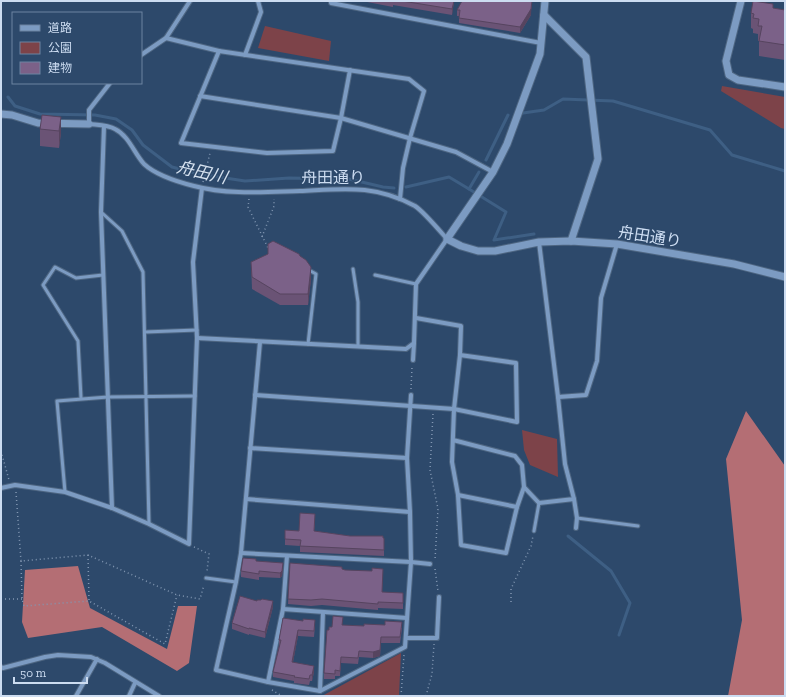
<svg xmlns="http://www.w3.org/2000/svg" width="786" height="697" viewBox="0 0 786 697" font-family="'Zilla Slab','Noto Sans JP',serif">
<rect width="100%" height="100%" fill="#2d496b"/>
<g fill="#7d4349">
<polygon points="265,26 331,41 329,61 258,48"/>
<polygon points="722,86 785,97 785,129 781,128 721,91"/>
<polygon points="522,430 557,439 558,477 530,465 524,450"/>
<polygon points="401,653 399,696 322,696"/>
</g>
<g fill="#b46e74">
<polygon points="746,411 785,466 785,696 728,696 742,620 726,459"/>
<polygon points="78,566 90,608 167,649 178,606 197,606 189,663 177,671 102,627 28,638 22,622 25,570"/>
</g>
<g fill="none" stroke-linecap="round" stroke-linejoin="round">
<g stroke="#3e5f84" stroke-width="3">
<polyline points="8,97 15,106 40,114 95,115 116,119 132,130 143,145 172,167 199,174 245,181 289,178 349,179 383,187 394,188"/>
<polyline points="523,113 544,110 563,99 613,101 710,130 732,155 785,171"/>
<polyline points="486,160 508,115"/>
<polyline points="406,187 449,177 469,189 479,172"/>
<polyline points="469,189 506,212 494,240 534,234"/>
<polyline points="568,536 611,571 630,603 619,635"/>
</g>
<defs>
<g id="service">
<polyline points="101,212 122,231 143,272 149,524"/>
<polyline points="307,269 316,274 308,344"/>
<polyline points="353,269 358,302 358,346"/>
<polyline points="375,275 416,284"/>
<polyline points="145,332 197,330"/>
<polyline points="81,398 78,341 43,285 55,267 76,278 103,275"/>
<polyline points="65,492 57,401 108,397 195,396"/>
<polyline points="577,518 638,526"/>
<polyline points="534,531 539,503"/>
<polyline points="206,578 236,582"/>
</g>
<g id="minor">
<polyline points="331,1 331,3 541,43"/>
<polyline points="166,38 219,51 181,143 267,153 333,151 341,118 350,70"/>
<polyline points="219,51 409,79 424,91 410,138 403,168 400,199"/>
<polyline points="141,55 166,38 190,1"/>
<polyline points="245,55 261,12 258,1"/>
<path d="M110,83L89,110V124C97,125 108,125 115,129C129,136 134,153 144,164C157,176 178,182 194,186C228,195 264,192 300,191C343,189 374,184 415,206C424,212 439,230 447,239L416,284L414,343L406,349L197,338"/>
<polyline points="200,96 341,118 456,152 493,172"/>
<polyline points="104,126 101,212 112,508"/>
<polyline points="539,242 558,397 586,395 597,361 601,298 617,244"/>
<polyline points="260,342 241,553 236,582 216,670 268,682 320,691 405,647 411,562 430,564"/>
<polyline points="413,360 414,343"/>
<polyline points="255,395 454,409 460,355 461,326 416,318"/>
<polyline points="453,440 515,456 522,465 524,487 517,507 506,553 461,545 458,495 452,462 454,409 517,422 516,363 460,355"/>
<polyline points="250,448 407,458"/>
<polyline points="524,487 539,503 574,499 565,464 558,397"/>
<polyline points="1,488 15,485 65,492 112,508 149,524 189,544 197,338 193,262 202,188"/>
<polyline points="458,495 517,507"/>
<polyline points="246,499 410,512"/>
<polyline points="574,499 577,518 576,528"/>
<polyline points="241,553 411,562 410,512 407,458 411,395"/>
<polyline points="283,609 407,618"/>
<polyline points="406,638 437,638 439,597"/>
<polyline points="1,667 3,668 45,657 58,655 91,657 105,663 159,696"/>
<polyline points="268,682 283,609 287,556"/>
<polyline points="320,691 323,612"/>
<polyline points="76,696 97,659"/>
<polyline points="129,696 135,683"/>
</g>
<g id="tertiary">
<polyline points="545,1 540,54 507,144 493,172 447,239 461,246 478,251 495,251 539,242 571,241 617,244 734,264 785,277"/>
<polyline points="741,1 726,61 729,75 738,80 785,87"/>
<polyline points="544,15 586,57 598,159 571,241"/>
<polyline points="1,114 12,115 38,123 89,124"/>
</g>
</defs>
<use href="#service" stroke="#4e6682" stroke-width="5"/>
<use href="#minor" stroke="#4e6682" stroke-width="6"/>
<use href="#tertiary" stroke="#4e6682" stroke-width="9"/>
<g stroke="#8297b2" stroke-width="1.5" stroke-dasharray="1 3" stroke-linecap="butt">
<polyline points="203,182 210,153"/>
<polyline points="249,199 248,207 269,250"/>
<polyline points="262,237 274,206 274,199"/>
<polyline points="411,389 412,367"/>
<polyline points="433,414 430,470 438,509 435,560"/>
<polyline points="1,451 9,480"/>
<polyline points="16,492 21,561 88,555 177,595 200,599 204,585"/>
<polyline points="194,547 209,554 207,571"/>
<polyline points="88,555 89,601"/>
<polyline points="21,561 22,599 24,606 89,601 165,644 177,595"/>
<polyline points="435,569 438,591"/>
<polyline points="1,599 22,599"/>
<polyline points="511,602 511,589 531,546 533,536"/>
<polyline points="272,690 282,696"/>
<polyline points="401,696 404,655"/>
<polyline points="426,696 432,674 434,644"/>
</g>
<use href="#service" stroke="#7c9bc2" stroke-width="3"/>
<use href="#minor" stroke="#7c9bc2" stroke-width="4"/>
<use href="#tertiary" stroke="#7c9bc2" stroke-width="7"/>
</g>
<g fill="#6a5375">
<polygon points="362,1 454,1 452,15 393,5 393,7"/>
<polygon points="773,8 785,10 785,60 759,56 759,41 758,41 758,34 753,33 753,29 751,28 751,13"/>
<polygon points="457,10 531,15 520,33 459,23 459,16 457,16"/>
<polygon points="61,117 61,133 59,148 40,146 40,129"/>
<polygon points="300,256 311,279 308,305 280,305 252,289 251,262"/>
<polygon points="315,520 314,531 350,536 383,538 384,544 384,556 300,552 300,546 285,545 285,539"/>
<polygon points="256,561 283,569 282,576 280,578 259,577 259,580 241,577 241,571"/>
<polygon points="290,563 342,569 383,592 403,599 403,609 378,608 378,610 322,605 311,606 288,604"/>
<polygon points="273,607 265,638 249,634 249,635 232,629 232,623"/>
<polygon points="303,621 315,625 314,637 298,636 293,662 314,672 312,681 310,681 309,685 294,683 294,681 273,677 273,672 279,645 279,640"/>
<polygon points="343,625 402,628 400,643 381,643 380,656 373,658 359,657 358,664 341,663 340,676 335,676 335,679 324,679 324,673 329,630 332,627"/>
</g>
<g fill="#56445f">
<polygon points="454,1 452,15 452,9"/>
<polygon points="532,1 531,15 520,33 520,27"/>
<polygon points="61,117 61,133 59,148 59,131"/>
<polygon points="311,267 311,279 308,305 308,294"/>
<polygon points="283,563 282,576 280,578 280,573"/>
<polygon points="273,601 273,607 265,638 265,632"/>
<polygon points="298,630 298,636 292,667 292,662"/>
<polygon points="381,637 380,656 373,658 373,652"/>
<polygon points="314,666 314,672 312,681 312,675"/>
</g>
<g fill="#7b6188" stroke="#56445f">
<polygon points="402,1 454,1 452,9"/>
<polygon points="462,1 532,1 531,9 520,27 459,18 460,10 457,10"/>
<polygon points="753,1 773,4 773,8 785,10 785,45 759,41 762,26 758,26 759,19 753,18 754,14 751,13"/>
<polygon points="42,115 61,117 59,131 40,129"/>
<polygon points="273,241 299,254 300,256 306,260 311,267 308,294 280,294 252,277 251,262 268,254 268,244"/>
<polygon points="300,513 315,514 314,531 350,536 383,536 383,538 384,538 384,550 300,546 301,540 285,539 285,530 299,531"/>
<polygon points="243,558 256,559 256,561 283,563 282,571 280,573 259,571 259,574 241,571"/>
<polygon points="290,563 342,567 342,569 345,570 372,571 372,568 383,569 382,592 403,593 403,603 378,602 378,604 322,599 311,600 288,599"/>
<polygon points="240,596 257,601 257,600 261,600 262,599 273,601 265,632 249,628 249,629 232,623"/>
<polygon points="333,616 343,617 342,625 364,626 364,624 385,625 385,621 402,622 400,637 381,637 380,650 373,652 359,651 358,658 341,657 340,671 335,670 335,674 324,673 327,630 329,630 329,627 332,627"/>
<polygon points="283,618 303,621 303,619 315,620 314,631 298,630 292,662 314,666 312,675 310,675 309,679 294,677 295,676 273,672 281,640 279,640"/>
</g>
<g text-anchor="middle" stroke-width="3" stroke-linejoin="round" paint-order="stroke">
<g font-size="16" fill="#ccdcf1" stroke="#2d496b">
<text x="333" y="183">舟田通り</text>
<text transform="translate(650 236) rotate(9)" y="6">舟田通り</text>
</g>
<g font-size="17" font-style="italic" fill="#d6e2f0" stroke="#2d496b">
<text transform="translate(202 172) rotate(13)" y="6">舟田川</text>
</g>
</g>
<rect width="786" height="697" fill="none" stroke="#ccdcf1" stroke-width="4"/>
<rect x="12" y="12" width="130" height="72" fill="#2d496b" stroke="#6d84a1"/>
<rect x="20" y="25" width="20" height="6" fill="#7c9bc2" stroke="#6d84a1"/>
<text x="48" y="32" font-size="12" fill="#ccdcf1">道路</text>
<rect x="20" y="42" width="20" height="12" fill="#7d4349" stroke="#6d84a1"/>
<text x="48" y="52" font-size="12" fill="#ccdcf1">公園</text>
<rect x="20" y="62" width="20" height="12" fill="#7b6188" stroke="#6d84a1"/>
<text x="48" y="72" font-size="12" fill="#ccdcf1">建物</text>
<path d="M14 677v6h73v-6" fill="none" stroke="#ccdcf1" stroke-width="2"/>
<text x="20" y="677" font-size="12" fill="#ccdcf1" stroke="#2d496b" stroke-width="3" paint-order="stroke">50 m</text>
</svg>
